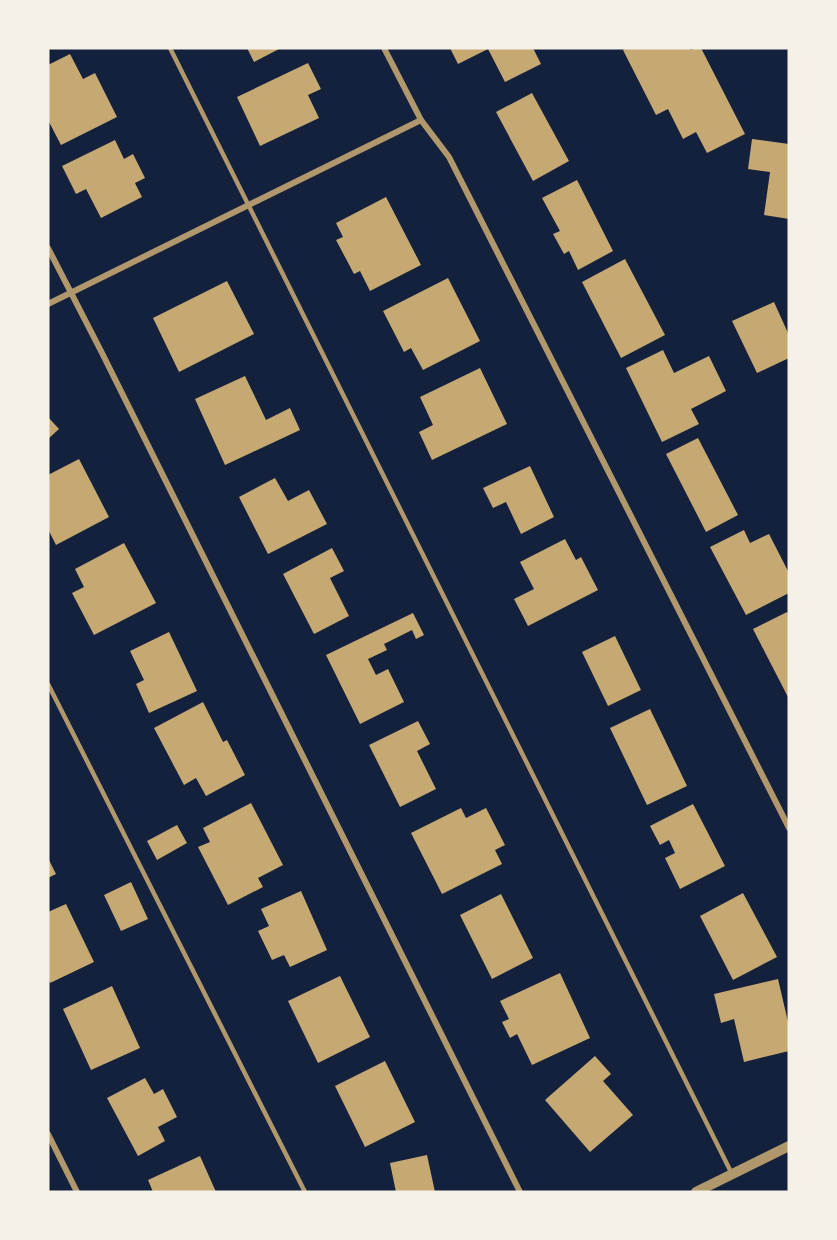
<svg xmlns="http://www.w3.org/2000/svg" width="837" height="1240" viewBox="0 0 837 1240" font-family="'Work Sans',sans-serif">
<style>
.building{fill:#c6a872}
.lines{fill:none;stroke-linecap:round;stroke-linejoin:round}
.service{stroke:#b1986c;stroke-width:4.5}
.minor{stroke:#b1986c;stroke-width:6}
.tertiary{stroke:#b1986c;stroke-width:10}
</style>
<rect width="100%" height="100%" fill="#14213d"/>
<!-- building -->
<g class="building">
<path d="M 247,48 L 281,48 L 254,62 Z"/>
<path d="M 450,48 L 533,48 L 541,64 L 505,82 L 488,49 L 458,64 Z"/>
<path d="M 626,48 L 689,48 L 691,50 L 695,48 L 701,48 L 745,134 L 707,153 L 696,132 L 683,139 L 668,109 L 656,115 L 623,50 Z"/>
<path d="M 70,54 L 83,79 L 95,73 L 117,117 L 61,145 L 48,120 L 48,65 Z"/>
<path d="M 308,63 L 321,89 L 308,95 L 319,118 L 260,146 L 237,97 Z"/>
<path d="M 532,93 L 569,161 L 533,181 L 496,112 Z"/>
<path d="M 752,139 L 789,144 L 789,219 L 764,215 L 770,172 L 748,169 Z"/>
<path d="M 115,140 L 124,159 L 133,154 L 145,178 L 135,183 L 142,197 L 101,218 L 86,189 L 76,194 L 62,166 Z"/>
<path d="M 577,180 L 613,251 L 578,270 L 569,251 L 564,254 L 553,234 L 560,231 L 542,198 Z"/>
<path d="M 386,197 L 421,265 L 370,291 L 360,271 L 354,274 L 336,240 L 343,237 L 336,223 Z"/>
<path d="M 625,259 L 665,335 L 621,358 L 582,282 Z"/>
<path d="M 448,278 L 480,341 L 423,370 L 411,348 L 404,352 L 383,311 Z"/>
<path d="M 227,281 L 254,334 L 179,372 L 153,318 Z"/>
<path d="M 774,302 L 788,333 L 789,332 L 789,358 L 757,373 L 732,321 Z"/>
<path d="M 663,350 L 674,373 L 709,356 L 726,391 L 691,409 L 699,424 L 662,442 L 626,368 Z"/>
<path d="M 480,368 L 507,424 L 432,460 L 419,432 L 433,425 L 420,397 Z"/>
<path d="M 245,376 L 266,420 L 290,408 L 300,430 L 225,465 L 195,399 Z"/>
<path d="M 48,417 L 59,429 L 48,439 Z"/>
<path d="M 698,438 L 738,515 L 706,532 L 666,454 Z"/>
<path d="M 79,459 L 109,517 L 56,545 L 48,529 L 48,475 Z"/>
<path d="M 530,466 L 554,517 L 521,534 L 506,502 L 493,508 L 483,488 Z"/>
<path d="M 275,478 L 288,501 L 309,490 L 327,524 L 268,554 L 239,497 Z"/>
<path d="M 744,530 L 750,543 L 769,534 L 789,573 L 789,593 L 746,615 L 710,547 Z"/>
<path d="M 565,539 L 576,560 L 581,557 L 598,590 L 528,626 L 514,599 L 534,589 L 520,562 Z"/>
<path d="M 124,543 L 156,603 L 94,635 L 72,593 L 84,587 L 75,569 Z"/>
<path d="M 332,548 L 344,571 L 330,578 L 349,616 L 314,634 L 283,574 Z"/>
<path d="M 787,612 L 789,615 L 789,699 L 753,629 Z"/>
<path d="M 413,613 L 424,635 L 416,639 L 412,630 L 384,644 L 387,650 L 368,659 L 376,675 L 388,669 L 404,702 L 360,724 L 326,655 Z"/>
<path d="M 169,632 L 197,691 L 149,713 L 136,684 L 144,680 L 130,651 Z"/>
<path d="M 615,636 L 641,690 L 608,706 L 582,652 Z"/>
<path d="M 203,702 L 223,742 L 227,740 L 245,775 L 206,796 L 196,778 L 184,785 L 154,728 Z"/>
<path d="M 650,709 L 687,786 L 647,805 L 610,728 Z"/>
<path d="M 418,721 L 430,744 L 417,751 L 436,789 L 400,807 L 369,745 Z"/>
<path d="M 251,803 L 283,865 L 258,878 L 263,887 L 228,905 L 198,847 L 210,842 L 203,828 Z"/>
<path d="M 693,804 L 725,866 L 680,889 L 665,858 L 675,853 L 669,840 L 660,845 L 650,826 Z"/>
<path d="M 461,808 L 466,818 L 486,808 L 505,845 L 495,850 L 502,864 L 442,894 L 411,833 Z"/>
<path d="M 177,825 L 187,843 L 157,860 L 147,841 Z"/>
<path d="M 48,858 L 56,874 L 48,878 Z"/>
<path d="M 131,882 L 148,919 L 121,931 L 104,895 Z"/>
<path d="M 301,891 L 327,950 L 290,967 L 284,955 L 272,960 L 258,931 L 269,926 L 261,909 Z"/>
<path d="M 743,893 L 777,957 L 733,980 L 700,916 Z"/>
<path d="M 501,894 L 533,958 L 492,979 L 460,915 Z"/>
<path d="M 66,904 L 94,962 L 50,983 L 48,978 L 48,912 Z"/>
<path d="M 560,973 L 590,1038 L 532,1065 L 517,1034 L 510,1038 L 502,1022 L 509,1019 L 500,1001 Z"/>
<path d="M 340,976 L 370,1037 L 318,1063 L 288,1001 Z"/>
<path d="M 778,979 L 789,1026 L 789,1051 L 744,1062 L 734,1019 L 721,1023 L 714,994 Z"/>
<path d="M 112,986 L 140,1048 L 91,1070 L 63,1009 Z"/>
<path d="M 595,1056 L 611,1074 L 603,1081 L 633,1115 L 590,1152 L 545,1100 Z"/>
<path d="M 385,1061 L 415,1122 L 365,1147 L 335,1086 Z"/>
<path d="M 145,1078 L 154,1094 L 163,1089 L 177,1117 L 158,1127 L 165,1141 L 138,1156 L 107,1098 Z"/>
<path d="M 427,1155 L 435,1192 L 396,1192 L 390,1163 Z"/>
<path d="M 200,1156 L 216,1192 L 153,1192 L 148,1180 Z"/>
</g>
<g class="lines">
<!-- service -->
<g class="service">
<path d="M 170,48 L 732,1174"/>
<path d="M 48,684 L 305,1192"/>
</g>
<!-- minor -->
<g class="minor">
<path d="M 384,48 L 421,120 L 449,157 L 789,828"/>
<path d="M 48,248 L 101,351 L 520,1192"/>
<path d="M 48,304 L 421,120"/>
<path d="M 48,1134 L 77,1192"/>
</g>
<!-- tertiary -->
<path class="tertiary" d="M 696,1192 L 789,1146"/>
</g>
<!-- border -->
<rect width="837" height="1240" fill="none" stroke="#f6f1e7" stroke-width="99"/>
</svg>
